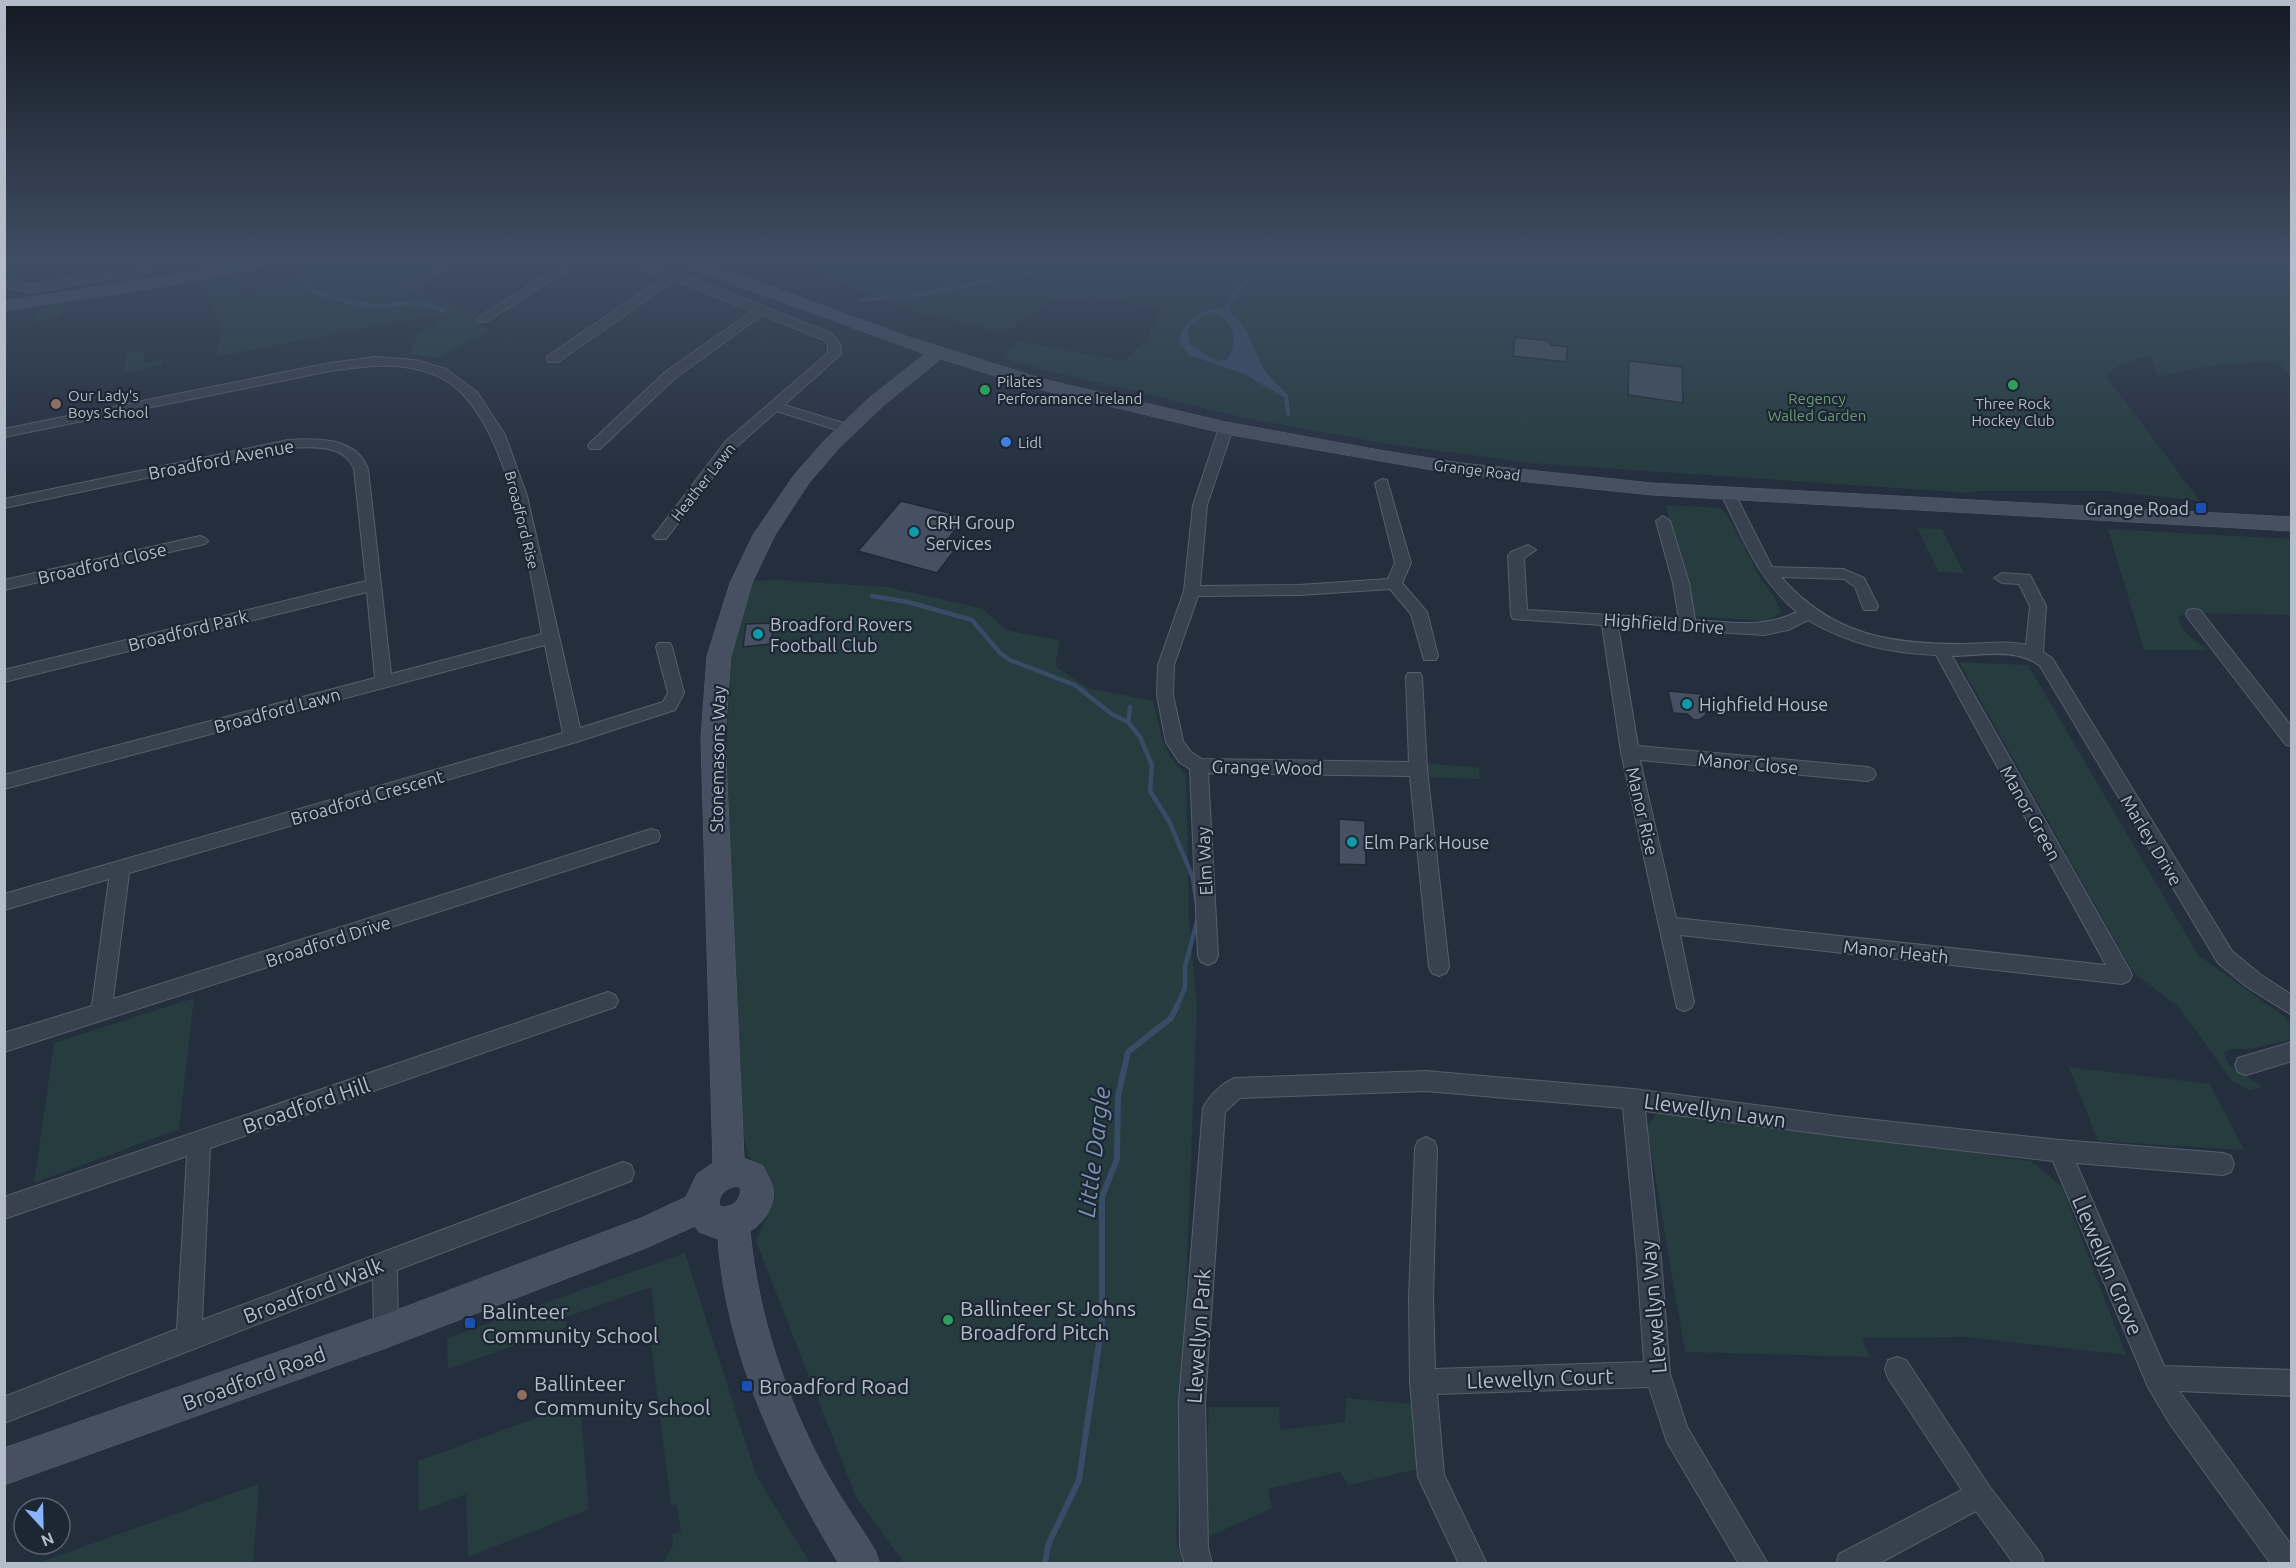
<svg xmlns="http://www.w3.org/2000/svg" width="2296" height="1568" viewBox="0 0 2296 1568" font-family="Ubuntu,sans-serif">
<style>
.green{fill:#263c3f}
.water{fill:#394c67;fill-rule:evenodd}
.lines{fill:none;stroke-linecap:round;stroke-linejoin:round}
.stream-far2{stroke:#394c67;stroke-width:4}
.stream-far1{stroke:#394c67;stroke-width:4.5}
.stream{stroke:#394c67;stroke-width:6}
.building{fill:#455162;stroke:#1f2835;stroke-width:1.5}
.street-casing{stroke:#565f6c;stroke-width:2}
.secondary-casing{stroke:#565f6c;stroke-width:1}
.street{fill:#38414e;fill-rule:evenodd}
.secondary{fill:#465061;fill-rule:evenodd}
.leisure-dot{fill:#2e9e5b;stroke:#1d2633;stroke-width:2}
.education-dot{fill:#8d6e63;stroke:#1d2633;stroke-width:2}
.shop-dot{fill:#3f7fe0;stroke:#1d2633;stroke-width:2}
.transit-dot{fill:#1a4fb4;stroke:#1d2633;stroke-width:2}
.culture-dot{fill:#0f9aa8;stroke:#1d2633;stroke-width:2}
.labels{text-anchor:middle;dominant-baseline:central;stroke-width:4.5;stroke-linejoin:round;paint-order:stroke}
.far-poi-label{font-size:15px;fill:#b4bcc9;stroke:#1d2633;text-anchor:start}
.far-park-label{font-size:15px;fill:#6b9a76;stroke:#1d2633}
.far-street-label{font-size:15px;fill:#b4bcc9;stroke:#1d2633}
.street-label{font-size:18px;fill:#b4bcc9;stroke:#1d2633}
.poi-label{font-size:18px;fill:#b4bcc9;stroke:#1d2633;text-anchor:start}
.near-street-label{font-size:21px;fill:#b4bcc9;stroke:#1d2633}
.near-poi-label{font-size:21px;fill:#b4bcc9;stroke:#1d2633;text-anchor:start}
.near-water-label{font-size:24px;font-style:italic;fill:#7c92b1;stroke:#1d2633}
</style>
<rect width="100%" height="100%" fill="#242f3e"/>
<!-- green -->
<g class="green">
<path d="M 313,262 L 446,262 L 402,286 L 477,314 L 473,319 L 489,331 L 437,358 L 409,354 L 420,331 L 432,327 L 443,316 L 391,323 L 215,357 L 221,335 L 218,319 L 210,302 L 207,279 L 236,275 L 240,296 L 291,285 L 295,276 Z"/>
<path d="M 798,262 L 2291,262 L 2291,375 L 2278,364 L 2284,361 C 2240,363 2200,365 2157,377 L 2151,356 C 2134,360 2117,362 2106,376 L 2200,501 L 2106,491 L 1980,491 L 1970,493 L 1530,463 L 1388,444 L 1250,419 L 1037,368 L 1003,358 L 1018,341 L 1123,361 L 1146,341 L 1161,309 L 1097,297 L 1055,299 L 1004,333 L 895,306 Z"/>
<path d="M 65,303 L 58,318 L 29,323 L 41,306 Z"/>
<path d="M 144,350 L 144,363 L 162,360 L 162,365 L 124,374 L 126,354 Z"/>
<path d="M 1666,505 L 1720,508 L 1727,514 L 1761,579 L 1775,598 L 1781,612 L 1767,621 L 1691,616 Z"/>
<path d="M 1917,528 L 1942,529 L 1964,573 L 1939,572 Z"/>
<path d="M 2108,529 L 2291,539 L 2291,615 L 2187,613 L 2178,617 C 2183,635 2194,639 2208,650 L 2144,650 Z"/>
<path d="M 777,580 L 887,587 L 981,608 L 1007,630 L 1060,641 L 1055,666 L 1087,688 L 1153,701 C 1161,731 1161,753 1186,774 L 1189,922 L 1197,1006 L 1176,1540 L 1183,1563 L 904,1563 L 856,1497 L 756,1241 L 771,1206 L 771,1181 L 748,1156 L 739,1113 L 726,748 L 733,647 L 752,581 Z"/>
<path d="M 1959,662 L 2028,665 L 2198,955 L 2285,1017 L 2291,1025 L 2290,1040 L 2249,1049 L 2231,1049 L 2224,1053 L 2229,1065 L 2263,1087 L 2249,1090 L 2232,1081 L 2178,1006 L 2133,972 Z"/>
<path d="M 1418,763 L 1479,767 L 1480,779 L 1419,777 Z"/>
<path d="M 194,998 L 179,1129 L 34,1183 L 54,1043 Z"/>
<path d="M 2069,1067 L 2210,1084 L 2244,1150 L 2098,1141 Z"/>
<path d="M 1660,1109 L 2031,1161 L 2062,1187 L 2126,1355 L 1965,1337 L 1862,1338 L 1869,1357 L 1685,1352 L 1647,1127 Z"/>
<path d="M 685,1253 L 756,1475 L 810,1563 L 663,1563 L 673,1545 L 672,1534 L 681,1531 L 677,1504 L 671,1506 L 651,1346 L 658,1343 L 651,1287 L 566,1317 L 566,1327 L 448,1369 L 447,1338 Z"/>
<path d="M 1346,1398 L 1412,1404 L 1418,1469 L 1349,1485 L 1340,1472 L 1268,1489 L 1272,1508 L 1210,1536 L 1204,1519 L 1209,1407 L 1279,1407 L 1280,1430 L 1345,1422 Z"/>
<path d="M 580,1402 L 589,1509 L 468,1557 L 466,1494 L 419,1512 L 418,1461 Z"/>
<path d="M 259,1484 L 253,1563 L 38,1563 Z"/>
</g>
<!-- water -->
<path class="water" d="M 1225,307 C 1249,326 1248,336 1260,362 C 1266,375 1278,385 1288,395 L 1287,399 L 1244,374 L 1189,355 L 1179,340 C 1186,318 1203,309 1225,307 ZM 1215,312 C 1235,324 1239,340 1227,360 L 1216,361 L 1189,344 L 1188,328 L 1203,316 Z"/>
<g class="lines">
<!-- stream-far2 -->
<g class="stream-far2">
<path d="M 318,262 L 306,280 L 307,286 C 318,296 364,306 379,306 C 408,305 415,297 444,311"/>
<path d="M 861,300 L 914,296 L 1081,262"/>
<path d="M 1223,311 L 1260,262"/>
<path d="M 1286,396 L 1288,414"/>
</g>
<!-- stream-far1 -->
<g class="stream-far1">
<path d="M 872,596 L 908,602 L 972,620 L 1000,653 L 1010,660 L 1075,685 L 1113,715 L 1128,722 L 1140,737 L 1152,765 L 1150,791 L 1169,821 L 1193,878 L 1196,900"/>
<path d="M 1128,722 L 1130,707"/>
<path d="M 1176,1008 L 1185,988 L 1185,967 L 1198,917"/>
</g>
<!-- stream -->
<path class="stream" d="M 1045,1564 L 1048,1545 L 1079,1480 L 1102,1323 L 1102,1197 L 1117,1159 L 1118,1096 L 1128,1052 L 1171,1018 L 1177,1006"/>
</g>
<!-- building -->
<g class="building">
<path d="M 1515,337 L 1550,341 L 1550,345 L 1568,347 L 1566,362 L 1513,356 Z"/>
<path d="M 1629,361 L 1682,367 L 1683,403 L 1628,395 Z"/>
<path d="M 901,501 L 965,517 L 942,547 L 954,551 L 937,573 L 858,551 Z"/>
<path d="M 774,623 L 771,644 L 743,647 L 746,624 Z"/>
<path d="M 1668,691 L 1701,694 L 1706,715 L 1699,720 L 1694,720 L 1687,714 L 1673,713 Z"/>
<path d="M 1339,819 L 1365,821 L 1366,865 L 1339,864 Z"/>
</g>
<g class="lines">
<!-- street casing -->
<g class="street-casing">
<g id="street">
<path d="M 157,262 L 186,262 L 180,266 L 150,270 L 132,282 L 119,277 L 30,293 L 7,287 L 5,284 L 11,280 L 30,285 L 120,269 L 131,273 L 142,264 Z"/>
<path d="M 444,262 L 458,262 L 415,289 L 407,289 L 405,286 Z"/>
<path d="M 565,262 L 579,262 L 486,322 L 478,322 L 476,319 Z"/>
<path d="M 622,262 L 641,262 L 678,272 L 832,334 L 840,344 L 841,354 L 784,405 L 853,426 L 855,429 L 853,432 L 843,432 L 777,411 L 735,448 L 666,539 L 656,539 L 653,536 L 656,533 L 725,442 L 828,353 L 828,345 L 824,340 L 762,315 L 674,379 L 600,449 L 590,449 L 588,446 L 590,443 L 664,373 L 752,311 L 675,280 L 558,362 L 548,362 L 547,359 L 548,356 L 665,276 L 624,265 Z"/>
<path d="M 376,357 L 415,360 L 446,369 L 477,392 L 505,435 L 527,496 L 580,728 L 663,702 L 668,693 L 656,647 L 658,643 L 670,643 L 672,647 L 684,693 L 675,710 L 573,743 L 129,873 L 113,999 L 651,829 L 658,831 L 660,836 L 658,841 L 4,1052 L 4,1033 L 92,1006 L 109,879 L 4,910 L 4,894 L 563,733 L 545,645 L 4,789 L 4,775 L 375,678 L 367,592 L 4,682 L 4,670 L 366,581 L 354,469 C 344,443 310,447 288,448 L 4,508 L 4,499 L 288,440 C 317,438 356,437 368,469 L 391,674 L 542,634 C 528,565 508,401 433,374 C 399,361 365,366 330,371 L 4,437 L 4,429 L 330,363 Z"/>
<path d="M 1226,424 L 1233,428 L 1207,505 L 1200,586 L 1299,585 L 1388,579 L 1395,563 L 1375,483 L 1382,479 L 1387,480 L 1411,563 L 1402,583 L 1427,612 L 1438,656 L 1436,660 L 1424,660 L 1411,614 L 1390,589 L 1299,595 L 1198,596 L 1174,665 L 1173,695 L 1183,741 L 1191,752 L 1202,759 L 1409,762 L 1406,677 L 1408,673 L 1420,673 L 1422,677 L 1427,769 L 1449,967 L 1446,973 L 1439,976 L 1432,973 L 1429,967 L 1410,776 L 1208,773 L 1218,956 L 1215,962 L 1208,965 L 1201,962 L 1198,956 L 1190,769 L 1179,762 L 1166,742 L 1157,695 L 1158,665 L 1184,591 L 1193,505 L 1219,428 Z"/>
<path d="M 1728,489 L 1735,494 L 1772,567 L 1843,569 L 1864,578 L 1878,606 L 1876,610 L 1864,610 L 1855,587 L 1844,579 L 1781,577 C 1832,635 1889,644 1962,644 C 1983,644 2006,640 2026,645 L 2030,606 L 2019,584 L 2002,583 L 1994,578 L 2002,573 L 2030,575 L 2046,606 L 2043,652 L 2052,658 L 2232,951 L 2261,975 L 2292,995 L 2292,1015 L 2247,987 L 2218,963 L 2040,666 C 2016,647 1981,656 1952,656 L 2129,969 L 2132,975 L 2129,981 L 2122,984 L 1680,935 L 1694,1002 L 1691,1008 L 1684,1011 L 1677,1008 L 1621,752 L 1602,625 L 1513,619 L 1511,615 L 1508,556 L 1511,552 L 1528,545 L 1536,550 L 1524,558 L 1527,610 L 1679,619 L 1673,583 L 1656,521 L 1663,516 L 1670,521 L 1689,583 L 1695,620 C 1733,622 1762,629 1797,612 C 1757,578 1744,540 1721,494 ZM 1808,620 C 1848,644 1889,653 1936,655 L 2106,965 L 1676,918 L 1640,760 L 1867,781 L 1873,779 L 1876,774 L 1873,769 L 1867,767 L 1638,746 L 1618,626 L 1764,635 L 1788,630 Z"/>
<path d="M 200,536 L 205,538 L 208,541 L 205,544 L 4,590 L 4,580 Z"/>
<path d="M 2194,609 L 2200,610 L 2292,727 L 2292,746 L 2286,745 L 2188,618 L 2186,614 L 2188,610 Z"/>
<path d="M 608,992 L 615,995 L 618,1001 L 615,1007 L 210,1148 L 202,1320 L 623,1162 L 631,1165 L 634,1173 L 631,1181 L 397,1270 L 398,1331 L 395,1340 L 386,1343 L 377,1340 L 374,1331 L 373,1279 L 4,1423 L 4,1397 L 177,1329 L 187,1156 L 4,1219 L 4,1197 Z"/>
<path d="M 2292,1042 L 2292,1061 L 2246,1075 L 2238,1072 L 2235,1065 L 2238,1058 Z"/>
<path d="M 1426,1071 L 1633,1089 L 1838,1116 L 2060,1140 L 2223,1153 L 2231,1156 L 2234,1164 L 2231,1172 L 2223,1175 L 2076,1163 L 2164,1366 L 2292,1370 L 2292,1396 L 2179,1391 L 2292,1546 L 2292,1564 L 2271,1564 L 2170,1424 L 2148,1387 L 2053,1161 L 1838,1136 L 1645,1111 L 1661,1259 L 1670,1374 L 1687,1427 L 1768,1564 L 1739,1564 L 1667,1442 L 1649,1387 L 1437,1394 L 1444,1475 L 1487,1564 L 1459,1564 L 1418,1477 L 1410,1382 L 1409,1297 L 1415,1148 L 1418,1141 L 1426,1137 L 1434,1141 L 1437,1148 L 1433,1297 L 1435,1369 L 1644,1362 L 1637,1259 L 1623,1108 L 1426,1091 L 1240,1098 L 1225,1112 L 1205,1402 L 1208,1548 L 1212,1564 L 1185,1564 L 1180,1548 L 1179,1402 L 1203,1108 C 1209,1096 1222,1083 1235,1078 Z"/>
<path d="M 1897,1357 L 1906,1360 L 1989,1486 L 2041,1554 L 2044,1564 L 2014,1564 L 1976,1511 L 1878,1564 L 1836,1564 L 1839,1554 L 1962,1490 L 1888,1378 L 1885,1369 L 1888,1360 Z"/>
</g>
</g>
<!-- secondary casing -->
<g class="secondary-casing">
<g id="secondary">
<path d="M 239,262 L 272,262 L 264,267 L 172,285 L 4,311 L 4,301 L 172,275 Z"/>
<path d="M 681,262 L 704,262 L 909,337 L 1043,379 L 1226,422 L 1379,450 L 1461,463 L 1652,483 L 2292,517 L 2292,531 L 1652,495 L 1461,475 L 1226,434 L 1030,387 L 941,359 L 884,405 L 839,448 L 809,483 L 775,535 L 752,583 L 731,656 L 725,738 L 744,1158 L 763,1166 C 766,1173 772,1182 773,1189 C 776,1205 763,1224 750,1231 C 758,1315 786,1398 826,1472 C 841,1499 859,1524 875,1550 L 880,1564 L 839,1564 C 780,1466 726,1355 718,1239 L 699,1232 L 695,1226 L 646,1248 L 386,1348 L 4,1485 L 4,1448 L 386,1314 L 641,1218 L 686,1197 L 697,1174 L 713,1163 L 701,738 L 707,656 L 730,583 L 753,535 L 794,475 L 825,440 L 870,397 L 925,354 L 683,266 ZM 737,1186 L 741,1189 C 740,1201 733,1207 721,1207 L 719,1204 C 719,1193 727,1188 737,1186 Z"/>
</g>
</g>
<!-- street -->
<use href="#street" class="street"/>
<!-- secondary -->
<use href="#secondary" class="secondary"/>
</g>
<!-- sky -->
<linearGradient id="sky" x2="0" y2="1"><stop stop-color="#141a22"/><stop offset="0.54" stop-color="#3f4d63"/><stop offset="1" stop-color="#3f4d63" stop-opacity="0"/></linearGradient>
<rect width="2296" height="481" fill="url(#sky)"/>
<!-- markers -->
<g class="leisure-dot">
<circle cx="2013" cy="385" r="6"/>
<circle cx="985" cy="390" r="6"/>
<circle cx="948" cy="1320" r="6"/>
</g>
<g class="education-dot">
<circle cx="56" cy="404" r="6"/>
<circle cx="522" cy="1395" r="6"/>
</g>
<circle class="shop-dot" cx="1006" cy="442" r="6"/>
<g class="transit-dot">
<rect x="2195" y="502" width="12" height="12" rx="3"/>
<rect x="464" y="1317" width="12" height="12" rx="3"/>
<rect x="741" y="1380" width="12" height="12" rx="3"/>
</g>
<g class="culture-dot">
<circle cx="914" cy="532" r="6"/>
<circle cx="758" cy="634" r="6"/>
<circle cx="1687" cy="704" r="6"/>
<circle cx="1352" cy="842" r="6"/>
</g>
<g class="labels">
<!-- far-poi labels -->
<g class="far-poi-label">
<text x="997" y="381">Pilates<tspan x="997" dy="17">Perforamance Ireland</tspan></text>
<text x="68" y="395">Our Lady's<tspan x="68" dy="17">Boys School</tspan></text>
<text x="2013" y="403" text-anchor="middle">Three Rock<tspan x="2013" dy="17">Hockey Club</tspan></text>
<text x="1018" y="442">Lidl</text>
</g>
<!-- far-park labels -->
<g class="far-park-label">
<text x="1817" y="398">Regency<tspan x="1817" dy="17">Walled Garden</tspan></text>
</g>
<!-- far-street labels -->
<g class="far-street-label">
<text transform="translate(1477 470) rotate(7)">Grange Road</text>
<text transform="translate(703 482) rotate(-52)">Heather Lawn</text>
<text transform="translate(522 520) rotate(76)">Broadford Rise</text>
</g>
<!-- street labels -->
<g class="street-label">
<text transform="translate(221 459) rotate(-11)">Broadford Avenue</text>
<text transform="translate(102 563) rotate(-13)">Broadford Close</text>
<text transform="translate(1664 623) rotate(4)">Highfield Drive</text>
<text transform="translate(188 630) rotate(-14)">Broadford Park</text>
<text transform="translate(277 710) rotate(-15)">Broadford Lawn</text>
<text transform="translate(717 759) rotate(-89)">Stonemasons Way</text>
<text transform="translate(1748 763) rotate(5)">Manor Close</text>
<text transform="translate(1267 767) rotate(1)">Grange Wood</text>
<text transform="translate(367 797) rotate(-16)">Broadford Crescent</text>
<text transform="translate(1643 811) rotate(77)">Manor Rise</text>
<text transform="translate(2031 813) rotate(61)">Manor Green</text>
<text transform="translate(2152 840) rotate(59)">Marley Drive</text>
<text transform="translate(1204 861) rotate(-93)">Elm Way</text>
<text transform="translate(328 941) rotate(-18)">Broadford Drive</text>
<text transform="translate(1896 951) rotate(6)">Manor Heath</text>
</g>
<!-- poi labels -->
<g class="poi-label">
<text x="2189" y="508" text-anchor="end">Grange Road</text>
<text x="926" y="522">CRH Group<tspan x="926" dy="21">Services</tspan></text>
<text x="770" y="624">Broadford Rovers<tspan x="770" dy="21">Football Club</tspan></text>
<text x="1699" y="704">Highfield House</text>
<text x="1364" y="842">Elm Park House</text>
</g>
<!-- near-street labels -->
<g class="near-street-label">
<text transform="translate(306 1105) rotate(-19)">Broadford Hill</text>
<text transform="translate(1715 1110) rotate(8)">Llewellyn Lawn</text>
<text transform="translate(2108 1265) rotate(67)">Llewellyn Grove</text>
<text transform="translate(313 1290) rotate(-21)">Broadford Walk</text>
<text transform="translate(1653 1307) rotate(-95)">Llewellyn Way</text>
<text transform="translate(1198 1336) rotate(-86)">Llewellyn Park</text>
<text transform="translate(254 1378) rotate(-20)">Broadford Road</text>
<text transform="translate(1540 1378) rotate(-2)">Llewellyn Court</text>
</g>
<!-- near-poi labels -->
<g class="near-poi-label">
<text x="960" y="1308">Ballinteer St Johns<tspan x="960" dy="24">Broadford Pitch</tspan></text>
<text x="482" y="1311">Balinteer<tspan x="482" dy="24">Community School</tspan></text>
<text x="534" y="1383">Ballinteer<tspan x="534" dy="24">Community School</tspan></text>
<text x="759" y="1386">Broadford Road</text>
</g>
<!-- near-water labels -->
<g class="near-water-label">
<text transform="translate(1094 1152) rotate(-83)">Little Dargle</text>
</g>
</g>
<!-- border -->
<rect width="2296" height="1568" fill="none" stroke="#b4bcc9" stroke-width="12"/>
<!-- north arrow -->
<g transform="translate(42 1526) rotate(158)"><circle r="28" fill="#1d2633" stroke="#59626f" stroke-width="1.5"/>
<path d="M0-4.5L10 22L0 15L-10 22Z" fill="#8ab4f8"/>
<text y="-9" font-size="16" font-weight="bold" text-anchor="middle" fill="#b4bcc9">N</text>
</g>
</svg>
